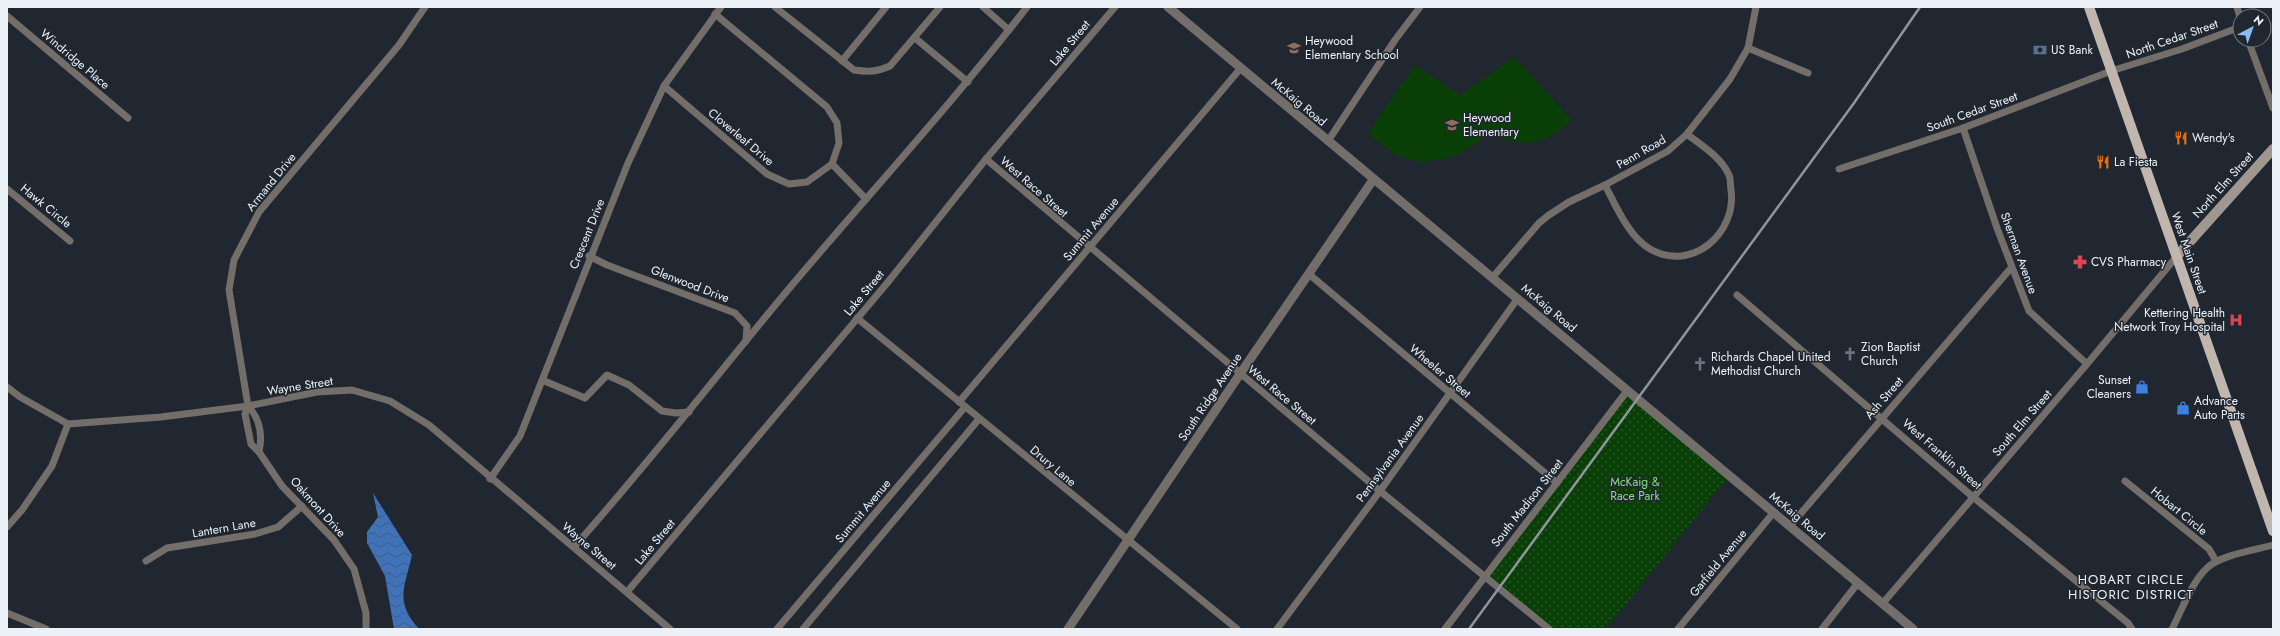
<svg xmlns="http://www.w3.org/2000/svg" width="2280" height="636" viewBox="0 0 2280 636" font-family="Jost,sans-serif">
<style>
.grass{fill:#093e06}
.park{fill:url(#park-dots)}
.water{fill:url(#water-waves)}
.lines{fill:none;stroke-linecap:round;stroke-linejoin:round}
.minor{stroke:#736e6a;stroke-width:7}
.tertiary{stroke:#736e6a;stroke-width:9}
.secondary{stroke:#9f9790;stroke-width:10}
.primary{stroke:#c0b6ae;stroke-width:10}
.rail{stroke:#8f959c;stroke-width:2.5}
.labels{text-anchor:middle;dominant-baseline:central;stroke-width:3;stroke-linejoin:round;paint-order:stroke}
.street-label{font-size:12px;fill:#ecf1f7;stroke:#202730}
.poi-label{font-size:12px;fill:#ecf1f7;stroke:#202730;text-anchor:start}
.park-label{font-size:12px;fill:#89e081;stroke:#202730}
.neighbourhood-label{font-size:13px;letter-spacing:1px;fill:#ecf1f7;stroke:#202730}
</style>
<defs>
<pattern id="park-dots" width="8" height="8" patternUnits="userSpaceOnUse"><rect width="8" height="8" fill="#093e06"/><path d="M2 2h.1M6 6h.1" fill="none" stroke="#2d5a2b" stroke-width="1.8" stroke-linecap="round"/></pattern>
<pattern id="water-waves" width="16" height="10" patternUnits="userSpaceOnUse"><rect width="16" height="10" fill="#3f72b9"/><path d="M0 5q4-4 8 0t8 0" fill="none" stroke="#435d82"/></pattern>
</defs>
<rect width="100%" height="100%" fill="#202730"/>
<!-- grass -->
<path class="grass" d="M 1514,57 L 1572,120 C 1544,146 1520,150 1486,130 L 1479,142 L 1453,157 L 1422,162 L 1395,155 L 1368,133 L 1415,65 L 1460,95 Z"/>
<!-- park -->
<path class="park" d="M 1627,391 L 1730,475 L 1606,629 L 1549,629 L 1485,575 Z"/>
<!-- water -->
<path class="water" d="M 373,493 L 412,555 C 405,587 394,601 419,629 L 394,629 L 385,576 L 367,543 L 367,532 L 378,517 Z"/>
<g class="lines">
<!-- minor -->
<g class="minor">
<path d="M 775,7 L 854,70 C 868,72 877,72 890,66 L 940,7"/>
<path d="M 983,7 L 1009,30"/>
<path d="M 2237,7 L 2240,17"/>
<path d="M 7,16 L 128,118"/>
<path d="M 915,38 L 968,82"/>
<path d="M 2248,40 L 2273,108"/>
<path d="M 1748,48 L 1808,73"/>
<path d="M 842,61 L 886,7"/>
<path d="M 664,86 L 767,174 L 789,184 L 807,182 L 832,164 L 839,143 L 837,123 L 827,107 L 715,14"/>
<path d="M 1963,128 L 1997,228 L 2029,311 L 2087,364"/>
<path d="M 1328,141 L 1395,40 L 1420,7"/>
<path d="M 986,159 L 1380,491 L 1549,629"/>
<path d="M 832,164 L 866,199"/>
<path d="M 1839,169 L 1963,128 L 2111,71 L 2182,49 L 2240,27"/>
<path d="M 1605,185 C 1616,206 1629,237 1650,249 C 1692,273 1737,233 1731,190 C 1730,185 1731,179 1729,175 C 1721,157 1702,146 1687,134"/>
<path d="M 7,189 L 70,241"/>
<path d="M 589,256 L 607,265 L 735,313 L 747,326 L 746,341"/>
<path d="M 1310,275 L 1557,483"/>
<path d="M 1492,278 L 1539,223 L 1549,215 L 1569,202 L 1605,185 L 1668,151 L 1687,134 L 1730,79 L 1748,48 L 1756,7"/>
<path d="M 1737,295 L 1973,497 L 2128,623 L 2132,629"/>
<path d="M 857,318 L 1237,629"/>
<path d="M 542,380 L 585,398 L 607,375 L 629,385 L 662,411 L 676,413 L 689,412"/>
<path d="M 7,387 L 20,397 L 68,424 L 161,417 L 248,406 L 317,392 L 352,390 L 390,401 L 429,425 L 670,629"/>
<path d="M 959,402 L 1240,69"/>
<path d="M 248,406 L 229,290 L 234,260 L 259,212 L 399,45 L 425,7"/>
<path d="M 248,406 L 245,414 L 251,444 L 259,452 L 282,486 L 334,540 L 354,569 L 366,613 L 366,629"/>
<path d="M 248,406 C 260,419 263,434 259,452"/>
<path d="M 490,479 L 520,436 L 628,163 L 664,86 L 721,7"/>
<path d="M 2125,481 L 2209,549 L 2216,561"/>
<path d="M 1790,526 L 2011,268"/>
<path d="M 7,527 L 22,510 L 52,466 L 68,424"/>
<path d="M 574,547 C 648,464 716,376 787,291 C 867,196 951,105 1027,7"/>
<path d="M 146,561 L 167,548 L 255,534 L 278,527 L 302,506"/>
<path d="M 627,592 L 888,282 L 986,159 L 1115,7"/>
<path d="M 1883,603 L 2087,364 L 2177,256"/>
<path d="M 7,613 L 46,629"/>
<path d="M 777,629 L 965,407"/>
<path d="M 803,629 L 979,419"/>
<path d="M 1277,629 L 1380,491 L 1518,298"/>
<path d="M 1445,629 L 1627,391"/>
<path d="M 1678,629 L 1774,512"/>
<path d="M 1822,629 L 1858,583"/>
<path d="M 2172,629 C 2182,610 2191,583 2207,568 C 2220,555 2255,550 2273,545"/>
</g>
<!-- tertiary -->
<g class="tertiary">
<path d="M 1168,7 L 1913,629"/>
<path d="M 1068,629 L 1240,374 L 1373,180"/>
</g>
<!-- secondary -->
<path class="secondary" d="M 2177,256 L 2273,149"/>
<!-- primary -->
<path class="primary" d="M 2089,7 L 2273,531"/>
<!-- rail -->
<path class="rail" d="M 1469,629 L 1854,103 L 1920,7"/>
</g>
<!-- icons -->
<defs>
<g id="school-bare" transform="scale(1.08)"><path d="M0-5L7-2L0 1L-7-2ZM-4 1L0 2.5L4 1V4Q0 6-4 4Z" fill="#8d6e63" stroke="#202730" stroke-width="2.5" paint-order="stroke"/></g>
<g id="bank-bare" transform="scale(1.08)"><path d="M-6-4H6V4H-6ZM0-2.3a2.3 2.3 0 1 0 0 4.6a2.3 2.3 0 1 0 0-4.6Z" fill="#5c6f8a" stroke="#202730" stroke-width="2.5" paint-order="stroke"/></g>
<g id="restaurant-bare" transform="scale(1.08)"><path d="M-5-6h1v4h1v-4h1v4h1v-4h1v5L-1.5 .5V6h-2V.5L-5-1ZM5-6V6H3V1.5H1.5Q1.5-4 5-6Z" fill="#e8710a" stroke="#202730" stroke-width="2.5" paint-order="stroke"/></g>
<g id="pharmacy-bare" transform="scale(1.08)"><path d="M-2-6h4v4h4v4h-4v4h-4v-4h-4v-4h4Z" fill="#e0444e" stroke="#202730" stroke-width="2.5" paint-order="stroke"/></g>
<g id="hospital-bare" transform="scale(1.08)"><path d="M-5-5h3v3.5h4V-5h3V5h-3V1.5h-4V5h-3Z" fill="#e0444e" stroke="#202730" stroke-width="2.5" paint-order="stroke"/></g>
<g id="church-bare" transform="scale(1.08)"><path d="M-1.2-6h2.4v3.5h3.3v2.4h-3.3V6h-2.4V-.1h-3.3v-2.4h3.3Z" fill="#6b7280" stroke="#202730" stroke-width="2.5" paint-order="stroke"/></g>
<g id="shop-bare" transform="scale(1.08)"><path d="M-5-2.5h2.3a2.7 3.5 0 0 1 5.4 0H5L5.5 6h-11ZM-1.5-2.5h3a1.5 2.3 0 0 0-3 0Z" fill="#3f7fe0" stroke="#202730" stroke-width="2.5" paint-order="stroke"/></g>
</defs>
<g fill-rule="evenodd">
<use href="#school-bare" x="1294" y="48"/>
<use href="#bank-bare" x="2040" y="50"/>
<use href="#school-bare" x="1452" y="125"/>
<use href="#restaurant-bare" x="2181" y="138"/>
<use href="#restaurant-bare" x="2103" y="162"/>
<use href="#pharmacy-bare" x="2080" y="262"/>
<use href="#hospital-bare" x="2236" y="320"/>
<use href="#church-bare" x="1850" y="354"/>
<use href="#church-bare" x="1700" y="364"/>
<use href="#shop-bare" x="2142" y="387"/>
<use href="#shop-bare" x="2183" y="408"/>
</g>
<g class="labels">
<!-- street labels -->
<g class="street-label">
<text transform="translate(2172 39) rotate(-19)">North Cedar Street</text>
<text transform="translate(1070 43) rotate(-50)">Lake Street</text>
<text transform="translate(75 59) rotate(40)">Windridge Place</text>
<text transform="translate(1299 102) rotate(40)">McKaig Road</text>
<text transform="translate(1972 112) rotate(-20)">South Cedar Street</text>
<text transform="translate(741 137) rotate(40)">Cloverleaf Drive</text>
<text transform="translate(1641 152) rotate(-30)">Penn Road</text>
<text transform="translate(271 182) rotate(-51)">Armand Drive</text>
<text transform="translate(2223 185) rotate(-48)">North Elm Street</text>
<text transform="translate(1034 187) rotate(41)">West Race Street</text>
<text transform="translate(46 206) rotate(39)">Hawk Circle</text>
<text transform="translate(1091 229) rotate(-50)">Summit Avenue</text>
<text transform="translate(587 234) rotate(-68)">Crescent Drive</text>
<text transform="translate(2019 253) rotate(70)">Sherman Avenue</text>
<text transform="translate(2189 253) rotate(71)">West Main Street</text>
<text transform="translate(690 284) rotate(21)">Glenwood Drive</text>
<text transform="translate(864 293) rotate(-50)">Lake Street</text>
<text transform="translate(1549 308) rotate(40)">McKaig Road</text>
<text transform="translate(1440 371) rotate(40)">Wheeler Street</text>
<text transform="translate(300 386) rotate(-9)">Wayne Street</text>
<text transform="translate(1282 395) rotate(40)">West Race Street</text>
<text transform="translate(1210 397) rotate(-56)">South Ridge Avenue</text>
<text transform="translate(1884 398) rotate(-49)">Ash Street</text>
<text transform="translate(2022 423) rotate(-49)">South Elm Street</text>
<text transform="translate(1942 454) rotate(41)">West Franklin Street</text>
<text transform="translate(1390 458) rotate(-54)">Pennsylvania Avenue</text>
<text transform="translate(1053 466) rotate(40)">Drury Lane</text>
<text transform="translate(1527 503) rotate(-52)">South Madison Street</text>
<text transform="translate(318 507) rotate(48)">Oakmont Drive</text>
<text transform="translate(863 511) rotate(-50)">Summit Avenue</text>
<text transform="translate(2179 511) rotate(39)">Hobart Circle</text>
<text transform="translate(1797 516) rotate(40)">McKaig Road</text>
<text transform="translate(224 528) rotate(-10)">Lantern Lane</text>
<text transform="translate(655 542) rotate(-50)">Lake Street</text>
<text transform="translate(589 546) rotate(40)">Wayne Street</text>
<text transform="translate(1718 563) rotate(-51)">Garfield Avenue</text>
</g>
<!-- poi labels -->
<g class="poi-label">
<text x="1305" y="41">Heywood<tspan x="1305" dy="14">Elementary School</tspan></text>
<text x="2051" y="50">US Bank</text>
<text x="1463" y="118">Heywood<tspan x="1463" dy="14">Elementary</tspan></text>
<text x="2192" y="138">Wendy's</text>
<text x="2114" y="162">La Fiesta</text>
<text x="2091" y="262">CVS Pharmacy</text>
<text x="2225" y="313" text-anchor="end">Kettering Health<tspan x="2225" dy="14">Network Troy Hospital</tspan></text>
<text x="1861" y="347">Zion Baptist<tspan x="1861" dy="14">Church</tspan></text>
<text x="1711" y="357">Richards Chapel United<tspan x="1711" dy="14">Methodist Church</tspan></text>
<text x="2131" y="380" text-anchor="end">Sunset<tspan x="2131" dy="14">Cleaners</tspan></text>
<text x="2194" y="401">Advance<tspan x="2194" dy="14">Auto Parts</tspan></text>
</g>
<!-- park labels -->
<g class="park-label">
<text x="1635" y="482">McKaig &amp;<tspan x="1635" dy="14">Race Park</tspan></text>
</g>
<!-- neighbourhood labels -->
<g class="neighbourhood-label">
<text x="2131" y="579">HOBART CIRCLE<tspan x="2131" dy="15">HISTORIC DISTRICT</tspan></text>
</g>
</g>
<!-- border -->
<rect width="2280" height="636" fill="none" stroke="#ecf1f7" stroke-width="16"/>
<!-- north arrow -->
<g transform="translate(2252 28) rotate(41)"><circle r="19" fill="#202730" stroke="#727880"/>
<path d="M0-3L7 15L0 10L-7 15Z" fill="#8abafc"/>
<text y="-6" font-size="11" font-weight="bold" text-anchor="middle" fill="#ecf1f7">N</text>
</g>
</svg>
